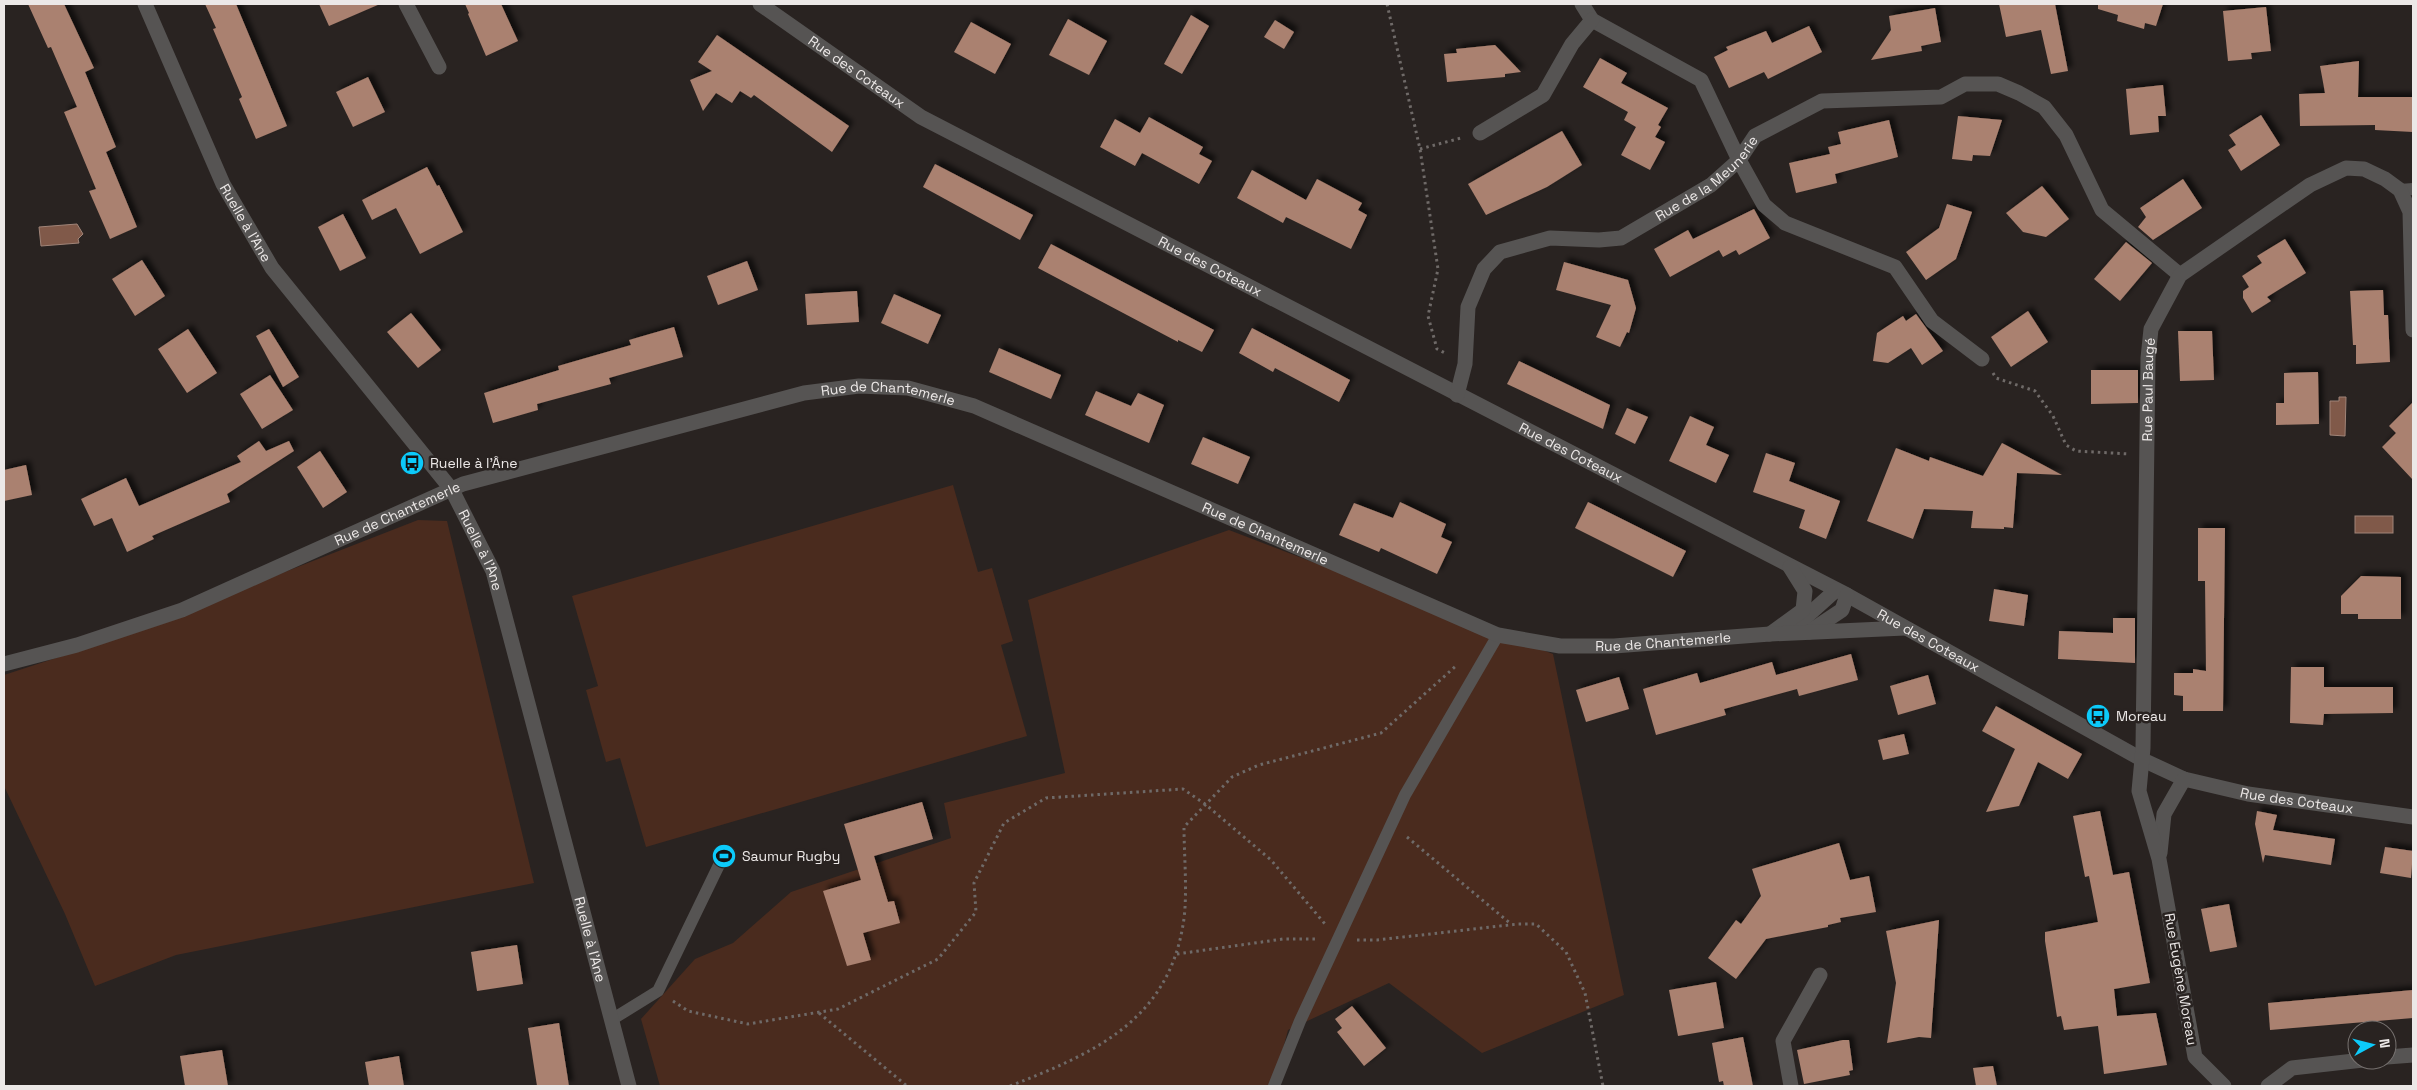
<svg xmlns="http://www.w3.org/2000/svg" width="2417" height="1090" viewBox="0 0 2417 1090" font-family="'Space Grotesk',sans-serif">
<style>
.green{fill:#4a2b1e}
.water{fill:#805949;stroke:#a08478}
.building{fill:#aa8170;filter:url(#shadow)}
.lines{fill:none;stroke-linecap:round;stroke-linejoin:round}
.path{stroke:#6f6a68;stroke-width:3;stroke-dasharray:2.5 4;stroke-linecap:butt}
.lane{stroke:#565453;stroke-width:12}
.street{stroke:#565453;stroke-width:15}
.labels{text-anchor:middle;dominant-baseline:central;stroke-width:5;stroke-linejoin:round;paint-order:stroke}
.street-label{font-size:14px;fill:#ece8e7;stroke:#292321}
.poi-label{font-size:14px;fill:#ece8e7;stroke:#292321;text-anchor:start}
</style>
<defs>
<filter id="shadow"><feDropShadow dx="4.5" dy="-4.5" stdDeviation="2.5" flood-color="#0009"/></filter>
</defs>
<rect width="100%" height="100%" fill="#292321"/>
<!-- green -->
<g class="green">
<path d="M 953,485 L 978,572 L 992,568 L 1013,641 L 1001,645 L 1027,736 L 646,847 L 620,758 L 606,762 L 586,690 L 598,686 L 572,596 Z"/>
<path d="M 418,520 L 447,521 L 534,883 L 176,955 L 95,986 L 65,914 L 4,786 L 4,675 L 108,641 Z"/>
<path d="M 1229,530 L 1553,654 L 1624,995 L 1482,1053 L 1389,983 L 1288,1030 L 1273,1086 L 660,1086 L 641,1019 L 695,959 L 733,943 L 791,892 L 951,838 L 944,803 L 1065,773 L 1028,600 Z"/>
</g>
<!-- water -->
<g class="water">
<path d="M 77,224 L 83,234 L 78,239 L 79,243 L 41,246 L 39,227 Z"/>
<path d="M 2339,397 L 2346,397 L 2345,436 L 2330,435 L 2330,401 L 2339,401 Z"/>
<rect x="2355" y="516" width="38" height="17"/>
</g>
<!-- building -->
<g class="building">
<path d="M 28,4 L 64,4 L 94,68 L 85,72 L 116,147 L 106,152 L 137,227 L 110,239 L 89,191 L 96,189 L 64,112 L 77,107 L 51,47 L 48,48 Z"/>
<path d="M 205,4 L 236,4 L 287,126 L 256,139 L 239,99 L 242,97 L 213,29 L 216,28 Z"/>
<path d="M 319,4 L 380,4 L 329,26 Z"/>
<path d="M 465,4 L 501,4 L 518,41 L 486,56 L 468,14 L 469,13 Z"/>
<path d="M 1999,4 L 2055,4 L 2068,71 L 2051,74 L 2041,30 L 2006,37 Z"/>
<path d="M 2098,4 L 2163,4 L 2156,26 L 2145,23 L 2144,29 L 2117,21 L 2118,15 L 2098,9 Z"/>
<path d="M 2266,7 L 2271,51 L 2251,53 L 2252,59 L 2228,61 L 2223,11 Z"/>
<path d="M 1935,8 L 1941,42 L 1921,46 L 1922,51 L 1871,60 L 1891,30 L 1889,16 Z"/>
<path d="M 1191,15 L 1209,26 L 1182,74 L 1164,64 Z"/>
<path d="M 1068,19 L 1107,41 L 1089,75 L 1049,55 Z"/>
<path d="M 1275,20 L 1294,32 L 1284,49 L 1264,37 Z"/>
<path d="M 971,22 L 1011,44 L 995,74 L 954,52 Z"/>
<path d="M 1809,26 L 1822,52 L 1768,79 L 1764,72 L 1729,88 L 1714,57 L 1728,50 L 1726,47 L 1766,31 L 1772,43 Z"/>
<path d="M 717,35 L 849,126 L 832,152 L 754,95 L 751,98 L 740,91 L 732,103 L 716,93 L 703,111 L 690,80 L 712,71 L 698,62 Z"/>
<path d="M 1495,45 L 1521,72 L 1505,74 L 1505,77 L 1447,82 L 1444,54 L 1457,53 L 1456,49 Z"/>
<path d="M 1600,58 L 1627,73 L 1621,83 L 1668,108 L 1658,125 L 1661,127 L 1655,137 L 1665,142 L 1650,170 L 1621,155 L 1636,127 L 1624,120 L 1628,112 L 1583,87 Z"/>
<path d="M 2359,61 L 2358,97 L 2413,97 L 2413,132 L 2375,130 L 2375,125 L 2300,126 L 2299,94 L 2325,93 L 2320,66 Z"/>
<path d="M 368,77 L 385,112 L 353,127 L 336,92 Z"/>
<path d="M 2163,85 L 2166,116 L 2158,116 L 2159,132 L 2130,135 L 2126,89 Z"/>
<path d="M 2261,115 L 2280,145 L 2241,171 L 2228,150 L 2236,145 L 2229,135 Z"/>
<path d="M 1958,116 L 2002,120 L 1990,156 L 1973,155 L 1972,161 L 1952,159 Z"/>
<path d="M 1149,117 L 1203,147 L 1199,154 L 1212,161 L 1199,184 L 1142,153 L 1135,166 L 1100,147 L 1115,119 L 1140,133 Z"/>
<path d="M 1889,120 L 1898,157 L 1835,174 L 1837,183 L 1796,193 L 1789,163 L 1830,154 L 1828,147 L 1841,144 L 1838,132 Z"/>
<path d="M 1562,131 L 1582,165 L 1547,187 L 1486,215 L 1468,184 Z"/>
<path d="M 935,164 L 1033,215 L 1020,240 L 923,187 Z"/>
<path d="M 427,167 L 437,186 L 439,185 L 463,232 L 420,254 L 396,208 L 372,220 L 362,200 Z"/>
<path d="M 1252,170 L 1306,200 L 1317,179 L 1362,203 L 1358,210 L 1367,215 L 1351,249 L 1286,217 L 1283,223 L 1237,198 Z"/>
<path d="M 2183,179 L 2202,208 L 2153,240 L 2138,227 L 2146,217 L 2140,208 Z"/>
<path d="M 2042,186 L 2069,219 L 2046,237 L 2023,232 L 2006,213 Z"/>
<path d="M 1947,204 L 1972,212 L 1956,259 L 1926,280 L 1906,252 L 1939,228 Z"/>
<path d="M 1754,209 L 1770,238 L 1739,255 L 1736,250 L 1723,257 L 1719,250 L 1670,277 L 1654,249 L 1688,230 L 1693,239 Z"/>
<path d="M 343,214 L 366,258 L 340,271 L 318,227 Z"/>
<path d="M 2285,239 L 2306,273 L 2267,297 L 2271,301 L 2252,313 L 2243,298 L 2243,291 L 2249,287 L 2242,276 L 2262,263 L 2257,256 Z"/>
<path d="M 2126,242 L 2152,263 L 2120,301 L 2094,279 Z"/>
<path d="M 1051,244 L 1214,330 L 1202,352 L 1178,340 L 1178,342 L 1038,268 Z"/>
<path d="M 142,260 L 165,296 L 135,316 L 112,279 Z"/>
<path d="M 747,261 L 758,290 L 718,305 L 707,276 Z"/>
<path d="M 1564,262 L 1628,280 L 1636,308 L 1629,333 L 1627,332 L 1620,347 L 1596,337 L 1611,305 L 1556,290 Z"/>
<path d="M 2383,290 L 2384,315 L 2388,315 L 2390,362 L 2356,364 L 2356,345 L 2353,345 L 2350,291 Z"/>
<path d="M 857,291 L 859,322 L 807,325 L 805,294 Z"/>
<path d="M 894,294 L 941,315 L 928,344 L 881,323 Z"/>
<path d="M 2028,311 L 2048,342 L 2011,367 L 1991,337 Z"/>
<path d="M 411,313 L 441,350 L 418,368 L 387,332 Z"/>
<path d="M 1916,314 L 1943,351 L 1922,365 L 1911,348 L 1888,363 L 1873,361 L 1877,333 L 1903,316 L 1906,321 Z"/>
<path d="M 674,327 L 683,357 L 609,378 L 611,384 L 537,404 L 538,410 L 493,423 L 484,393 L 559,370 L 558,366 L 631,345 L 629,340 Z"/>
<path d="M 1252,328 L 1350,380 L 1339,402 L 1275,368 L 1273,372 L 1239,353 Z"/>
<path d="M 188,329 L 217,373 L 187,393 L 158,349 Z"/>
<path d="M 269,329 L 299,377 L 283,387 L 256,336 Z"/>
<path d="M 2178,331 L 2212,331 L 2214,380 L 2180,381 Z"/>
<path d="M 999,348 L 1061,375 L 1051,399 L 989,372 Z"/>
<path d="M 1519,361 L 1610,405 L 1603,429 L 1507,384 Z"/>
<path d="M 2091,370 L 2138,370 L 2138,403 L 2091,404 Z"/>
<path d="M 2318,372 L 2319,424 L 2276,425 L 2276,403 L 2284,403 L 2284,373 Z"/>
<path d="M 270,375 L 293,410 L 262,429 L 240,394 Z"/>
<path d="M 1096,391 L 1131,406 L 1138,393 L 1164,405 L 1149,443 L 1085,415 Z"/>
<path d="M 2413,402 L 2413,480 L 2382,447 L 2396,433 L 2389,426 Z"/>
<path d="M 1627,408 L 1648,417 L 1635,444 L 1615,434 Z"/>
<path d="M 1690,416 L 1714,427 L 1706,445 L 1729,455 L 1716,483 L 1669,461 Z"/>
<path d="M 1203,437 L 1250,457 L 1238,484 L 1191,464 Z"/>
<path d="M 259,441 L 266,451 L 289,441 L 294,451 L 227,494 L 230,502 L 152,536 L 154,539 L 127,552 L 112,518 L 94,526 L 81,499 L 126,478 L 139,506 L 241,462 L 237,456 Z"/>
<path d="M 2002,443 L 2062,475 L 2017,473 L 2013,528 L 2004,527 L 2004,529 L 1971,528 L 1973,511 L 1924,509 L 1913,539 L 1867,521 L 1896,448 L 1929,461 L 1930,457 L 1983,476 Z"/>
<path d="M 320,451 L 347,492 L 323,508 L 297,467 Z"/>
<path d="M 1766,453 L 1795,463 L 1789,481 L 1840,501 L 1826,539 L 1799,528 L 1805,510 L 1753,492 Z"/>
<path d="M 26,465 L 32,495 L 4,501 L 4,470 Z"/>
<path d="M 1400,502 L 1446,524 L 1441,537 L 1452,542 L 1437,574 L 1381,548 L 1379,552 L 1339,535 L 1354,503 L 1393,518 Z"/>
<path d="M 1588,502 L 1686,551 L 1673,577 L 1575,528 Z"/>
<path d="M 2198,528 L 2225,528 L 2223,711 L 2183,711 L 2183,696 L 2174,695 L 2174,673 L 2193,673 L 2193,669 L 2206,671 L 2205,581 L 2198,581 Z"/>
<path d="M 2361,576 L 2401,577 L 2401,619 L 2358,619 L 2358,614 L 2341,614 L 2341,596 Z"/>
<path d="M 1994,589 L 2028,595 L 2024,626 L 1989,621 Z"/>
<path d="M 2113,618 L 2135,618 L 2135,663 L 2058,659 L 2059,631 L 2113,633 Z"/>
<path d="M 1851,654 L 1858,680 L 1799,696 L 1797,689 L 1724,709 L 1726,715 L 1656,735 L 1643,689 L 1697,673 L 1700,683 L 1772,662 L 1776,675 Z"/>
<path d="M 2291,667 L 2324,667 L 2324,687 L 2393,687 L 2393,713 L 2324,714 L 2323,725 L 2290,723 Z"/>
<path d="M 1928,675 L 1936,704 L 1898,715 L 1890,686 Z"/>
<path d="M 1619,677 L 1629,709 L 1586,722 L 1576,690 Z"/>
<path d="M 1996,706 L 2082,754 L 2068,779 L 2038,762 L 2019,806 L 1986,812 L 2015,749 L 1982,731 Z"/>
<path d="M 1904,734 L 1909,754 L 1883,760 L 1878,740 Z"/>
<path d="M 922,802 L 933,839 L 874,856 L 888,902 L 894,901 L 900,923 L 863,933 L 871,960 L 847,966 L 823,891 L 861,880 L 844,824 Z"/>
<path d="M 2100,811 L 2113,875 L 2129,872 L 2150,983 L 2114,989 L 2117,1016 L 2156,1013 L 2167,1065 L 2104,1074 L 2098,1026 L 2064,1030 L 2061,1016 L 2057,1017 L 2045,941 L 2045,932 L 2098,922 L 2089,876 L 2085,877 L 2073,816 Z"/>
<path d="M 2257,811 L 2277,815 L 2273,830 L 2335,839 L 2331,865 L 2265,855 L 2263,863 L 2255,824 Z"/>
<path d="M 1839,843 L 1850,880 L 1869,876 L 1876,912 L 1840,918 L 1841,922 L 1828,925 L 1828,927 L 1766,939 L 1736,979 L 1708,958 L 1736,920 L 1741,924 L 1761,896 L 1752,869 Z"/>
<path d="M 2385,847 L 2413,851 L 2411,878 L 2380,873 Z"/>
<path d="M 2229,904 L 2237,947 L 2210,952 L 2201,909 Z"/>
<path d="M 1939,920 L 1931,1038 L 1919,1037 L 1887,1043 L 1896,983 L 1886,931 Z"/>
<path d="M 517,945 L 523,984 L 477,991 L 471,952 Z"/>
<path d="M 1716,982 L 1724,1028 L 1678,1036 L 1669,990 Z"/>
<path d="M 2413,990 L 2413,1018 L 2270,1030 L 2268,1003 Z"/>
<path d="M 1352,1006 L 1386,1048 L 1364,1066 L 1337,1032 L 1342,1028 L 1335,1019 Z"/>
<path d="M 559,1023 L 569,1086 L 537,1086 L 528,1028 Z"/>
<path d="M 1743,1037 L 1753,1086 L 1724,1086 L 1723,1081 L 1719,1082 L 1712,1043 Z"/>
<path d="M 1843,1040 L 1849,1040 L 1853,1070 L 1849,1071 L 1850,1075 L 1804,1084 L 1797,1050 Z"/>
<path d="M 222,1050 L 228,1086 L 185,1086 L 180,1056 Z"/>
<path d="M 399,1056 L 404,1086 L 369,1086 L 365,1062 Z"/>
<path d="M 1993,1066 L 1997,1086 L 1976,1086 L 1973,1068 Z"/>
</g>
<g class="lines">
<!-- path -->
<g class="path">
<path d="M 1387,4 L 1420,149 L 1438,269 L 1428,316 L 1437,349 L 1445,353"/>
<path d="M 1420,149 L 1461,138"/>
<path d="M 1993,373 L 1996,378 L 2035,391 L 2053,416 L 2066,445 L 2076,451 L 2129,454"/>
<path d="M 1407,837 L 1511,924"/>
<path d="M 1357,940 L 1377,940 L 1518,924 L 1536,924 L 1566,952 L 1585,993 L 1603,1086"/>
<path d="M 1177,954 L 1283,939 L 1318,939"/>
<path d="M 673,1001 L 688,1011 L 748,1024 L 838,1009 L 938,959 L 976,912 L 974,883 L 1004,823 L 1046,798 L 1183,789 L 1205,804 L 1271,860 L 1325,924"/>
<path d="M 819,1013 L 907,1086"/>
<path d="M 1010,1086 C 1092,1054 1167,1022 1183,925 C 1188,898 1184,856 1184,827 L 1232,777 L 1259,765 L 1381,733 L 1457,665"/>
</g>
<!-- lane -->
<g class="lane">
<path d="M 2400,190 L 2413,189"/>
<path d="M 611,1020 L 658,991 L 719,865"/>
<path d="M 1274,1086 L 1300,1021 L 1405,795 L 1498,635"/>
</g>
<!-- street -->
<g class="street">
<path id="s1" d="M 145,4 L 223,184 L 272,268 L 452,490 L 493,571 L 629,1086"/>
<path d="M 406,4 L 439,67"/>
<path id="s2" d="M 760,4 L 921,117 L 1847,595 L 2143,760 L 2184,779 L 2248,794 L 2413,817"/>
<path d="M 1582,4 L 1592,20 L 1701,80 L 1739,160 L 1764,205 L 1785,223 L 1895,267 L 1932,321 L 1982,359"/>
<path d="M 1480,133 L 1543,95 L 1572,44 L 1592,20"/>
<path id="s3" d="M 1457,395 L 1465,364 L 1468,307 L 1484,269 L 1500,252 L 1550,238 L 1599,240 L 1621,238 L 1711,185 L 1739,160 L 1755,136 L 1822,101 L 1941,97 L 1965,84 L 1998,84 L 2019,93 L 2044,107 L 2066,135 L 2102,210 L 2180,275"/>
<path d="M 1797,622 L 1806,617 L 1836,590"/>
<path d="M 1809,632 L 1842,610 L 1847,595"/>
<path d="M 1770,634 L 1803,610 L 1805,591 L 1790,567"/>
<path id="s4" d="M 4,664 L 77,645 L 182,610 L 463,484 L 804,393 L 859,386 L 908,388 L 974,406 L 1498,635 L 1560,646 L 1614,646 L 1770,634 L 1905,628"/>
<path d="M 2160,853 L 2164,814 L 2184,779"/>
<path d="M 2387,1057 L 2413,1055"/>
<path d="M 1791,1086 L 1783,1041 L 1820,975"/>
<path id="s5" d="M 2224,1086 L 2195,1057 L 2159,859 L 2139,791 L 2143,748 L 2148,358 L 2151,329 L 2180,275 L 2310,185 L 2346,168 L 2364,169 L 2385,179 L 2400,190 L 2410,212 L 2413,330"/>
<path d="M 2268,1086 L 2292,1068 L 2363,1060"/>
</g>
</g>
<!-- icons -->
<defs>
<g id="bus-disc" transform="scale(1.25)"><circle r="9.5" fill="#0ccafa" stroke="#292321"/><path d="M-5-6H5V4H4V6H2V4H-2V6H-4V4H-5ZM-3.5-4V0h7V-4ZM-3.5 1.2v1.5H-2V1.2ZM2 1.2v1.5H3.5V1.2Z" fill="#111"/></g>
<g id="stadium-disc" transform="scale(1.25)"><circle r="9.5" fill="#0ccafa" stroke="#292321"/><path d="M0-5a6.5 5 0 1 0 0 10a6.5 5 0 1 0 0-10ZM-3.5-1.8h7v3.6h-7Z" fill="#111"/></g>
</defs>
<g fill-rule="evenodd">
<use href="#bus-disc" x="412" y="463"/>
<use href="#bus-disc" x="2098" y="716"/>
<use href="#stadium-disc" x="724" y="856"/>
</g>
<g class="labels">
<!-- street labels -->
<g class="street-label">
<text stroke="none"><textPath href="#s2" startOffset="118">Rue des Coteaux</textPath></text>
<text stroke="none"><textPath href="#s3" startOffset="382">Rue de la Meunerie</textPath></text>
<text stroke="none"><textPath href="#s1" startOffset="241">Ruelle à l'Ane</textPath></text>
<text stroke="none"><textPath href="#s2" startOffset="522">Rue des Coteaux</textPath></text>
<text stroke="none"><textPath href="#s5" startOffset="715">Rue Paul Baugé</textPath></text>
<text stroke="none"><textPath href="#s4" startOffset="932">Rue de Chantemerle</textPath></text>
<text stroke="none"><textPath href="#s2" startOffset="928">Rue des Coteaux</textPath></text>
<text stroke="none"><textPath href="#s4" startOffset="422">Rue de Chantemerle</textPath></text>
<text stroke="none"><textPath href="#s4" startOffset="1338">Rue de Chantemerle</textPath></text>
<text stroke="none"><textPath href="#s1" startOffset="646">Ruelle à l'Ane</textPath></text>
<text stroke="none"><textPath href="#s4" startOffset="1758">Rue de Chantemerle</textPath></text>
<text stroke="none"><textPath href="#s2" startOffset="1332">Rue des Coteaux</textPath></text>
<text stroke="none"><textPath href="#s2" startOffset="1738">Rue des Coteaux</textPath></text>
<text stroke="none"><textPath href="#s1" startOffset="1051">Ruelle à l'Ane</textPath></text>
<text transform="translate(2181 979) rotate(80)">Rue Eugène Moreau</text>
</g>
<!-- poi labels -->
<g class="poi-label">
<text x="430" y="463">Ruelle à l'Âne</text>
<text x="2116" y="716">Moreau</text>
<text x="742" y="856">Saumur Rugby</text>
</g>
</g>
<!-- border -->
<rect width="2417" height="1090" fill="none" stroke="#ece8e7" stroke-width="10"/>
<!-- north arrow -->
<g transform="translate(2372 1045) rotate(83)"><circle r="24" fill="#292321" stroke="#777270"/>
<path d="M0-4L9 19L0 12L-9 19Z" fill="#0ccafa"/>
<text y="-8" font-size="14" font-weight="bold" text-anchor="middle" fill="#ece8e7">N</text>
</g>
</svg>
